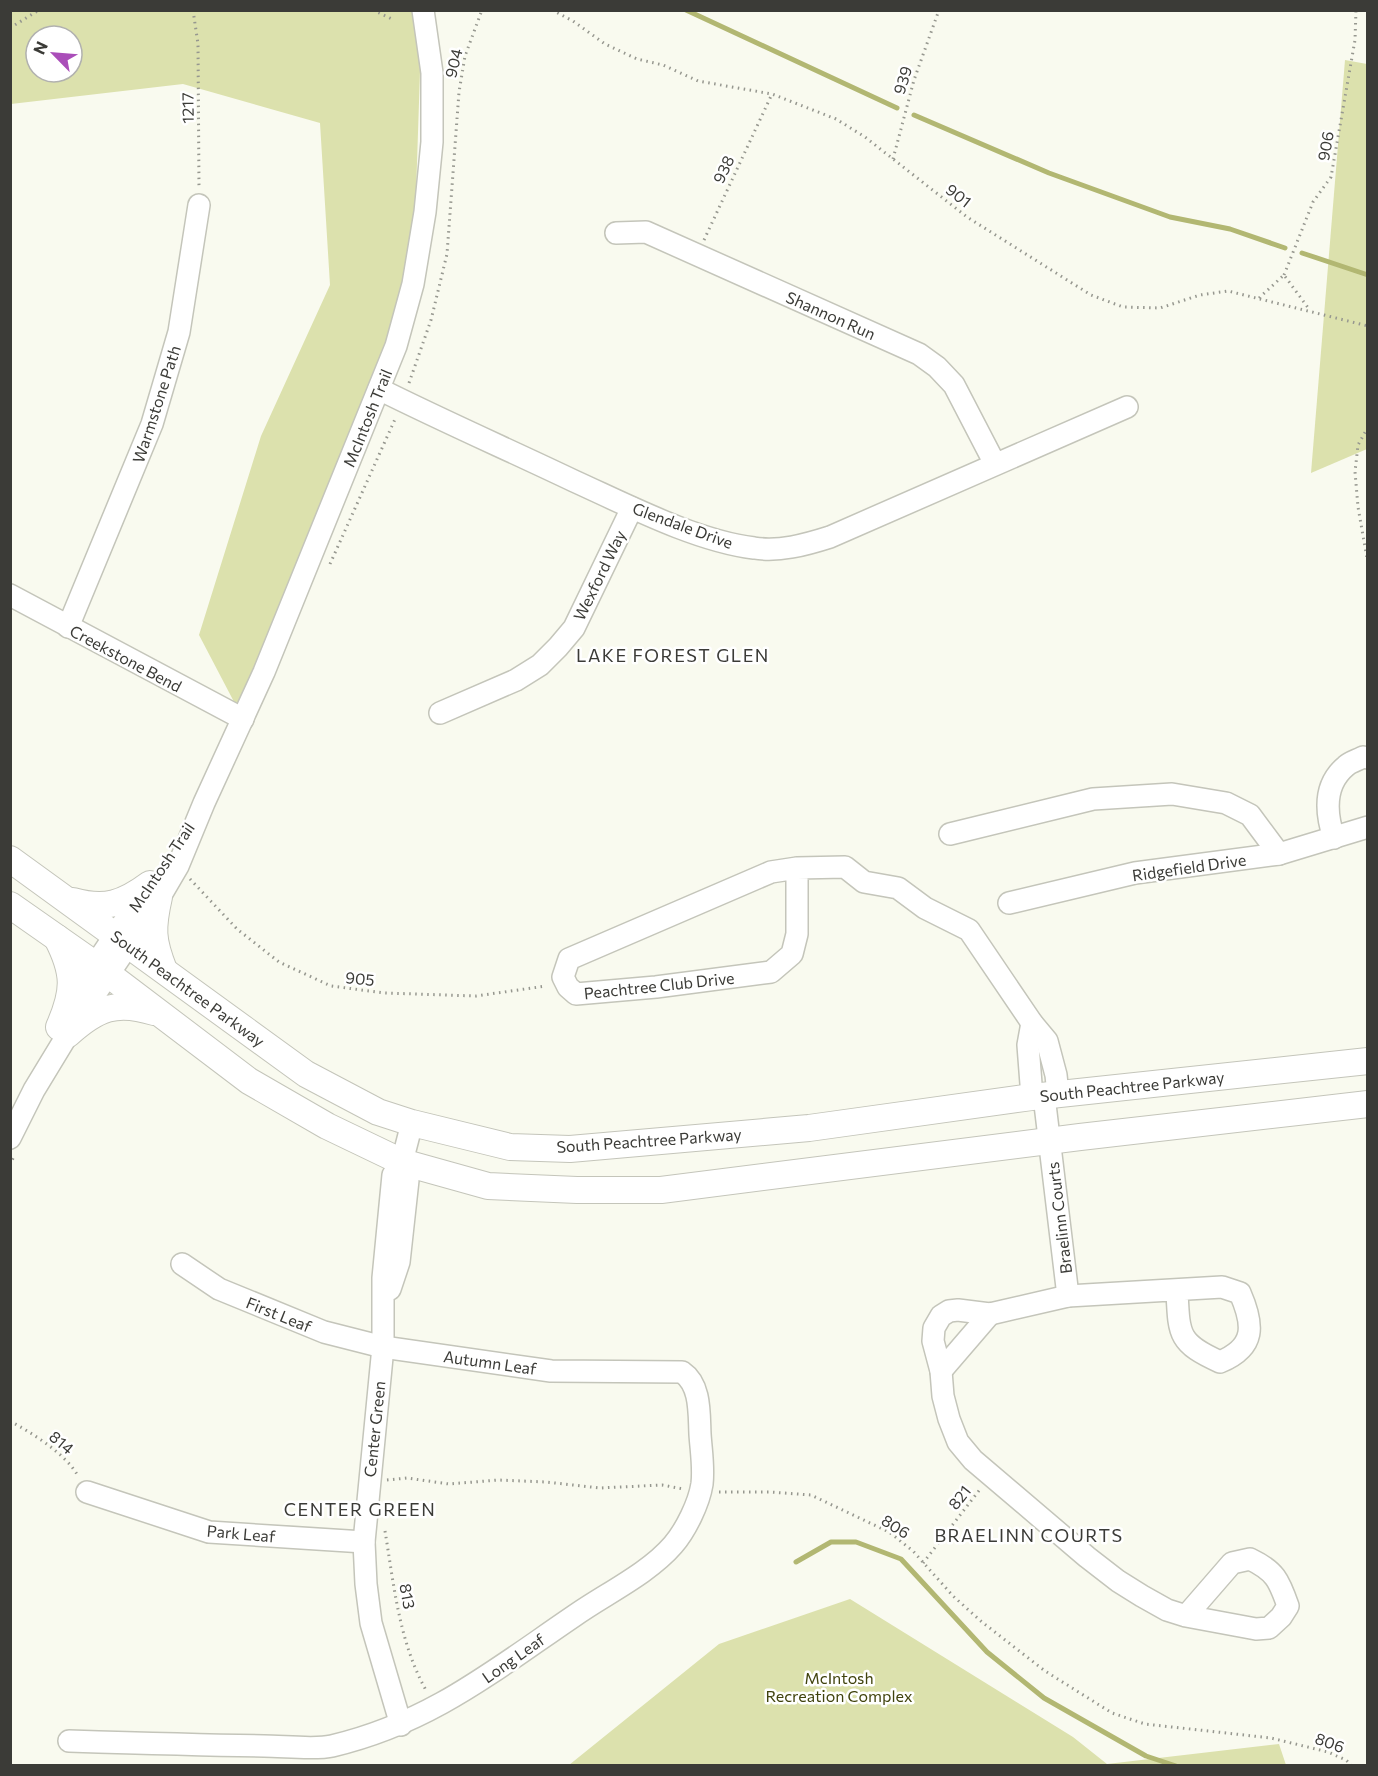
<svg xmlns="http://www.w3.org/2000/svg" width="1378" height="1776" viewBox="0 0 1378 1776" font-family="Commissioner,sans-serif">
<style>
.green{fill:#dce1ad;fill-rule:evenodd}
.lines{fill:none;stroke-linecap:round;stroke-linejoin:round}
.stream{stroke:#b2b772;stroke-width:5}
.minor-casing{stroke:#c4c5ba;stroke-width:24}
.major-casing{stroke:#c4c5ba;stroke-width:28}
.path{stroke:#96978f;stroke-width:3;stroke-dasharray:1.5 4.5;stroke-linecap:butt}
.minor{stroke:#fff;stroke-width:21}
.major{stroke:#fff;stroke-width:26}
.labels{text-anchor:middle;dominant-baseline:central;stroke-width:5;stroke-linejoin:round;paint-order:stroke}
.street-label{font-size:16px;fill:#3b3b37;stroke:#fff}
.park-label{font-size:16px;fill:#40430d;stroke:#fff}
.neighbourhood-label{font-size:18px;letter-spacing:1.5px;fill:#3b3b37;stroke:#fff}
</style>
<rect width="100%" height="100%" fill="#f9faef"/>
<!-- green -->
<g class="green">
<path d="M 10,11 L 422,11 L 413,284 L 243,719 L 199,635 L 261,436 L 330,285 L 320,123 L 183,84 L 11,104 ZM 36,36 L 72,36 L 72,72 L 36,72 Z"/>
<path d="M 1345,60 L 1367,64 L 1367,449 L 1311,473 Z"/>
<path d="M 850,1599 L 1073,1737 L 1107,1764 L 1279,1744 L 1286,1765 L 569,1765 L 719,1644 Z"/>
</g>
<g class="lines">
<!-- stream -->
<g class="stream">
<path d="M 686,10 L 897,108"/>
<path d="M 914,115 L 1049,173 L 1170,217 L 1230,229 L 1285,248"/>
<path d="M 1302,253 L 1368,275"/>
<path d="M 796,1562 L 831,1542 L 856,1542 L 901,1559 L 987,1652 L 1044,1698 L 1146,1756 L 1176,1766"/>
</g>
<!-- minor casing -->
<g class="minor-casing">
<g id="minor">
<path d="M 616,233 L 646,232 L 919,354 L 937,367 L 954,385 L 995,464"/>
<path d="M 379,389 C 443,421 509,450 574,481 C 627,505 696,541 754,548 C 779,552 805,545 830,537 L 1127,407"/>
<path d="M 10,595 L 243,719"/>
<path d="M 68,627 L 152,424 L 179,332 L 199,205"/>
<path d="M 440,713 L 516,680 L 540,665 L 558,647 L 574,628 L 632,508"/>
<path d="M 950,834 L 1093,799 L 1172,794 L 1226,803 L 1250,815 L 1279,854"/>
<path d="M 1334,838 C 1326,814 1323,785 1346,766 C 1350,762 1358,760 1363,757 L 1368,758"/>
<path d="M 797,868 L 771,872 L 569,959 L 563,977 L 568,987 L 576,994 L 656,987 L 771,972 L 792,954 L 797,934 L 797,868 L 845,867 L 864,882 L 898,888 L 925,908 L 969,930 L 1032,1023 L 1047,1041 L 1056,1075 L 1058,1094"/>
<path d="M 1009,903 L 1135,873 L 1279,854 L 1368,827"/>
<path d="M 70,1008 L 95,965 L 147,888"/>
<path d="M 1032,1023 L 1028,1045 L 1032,1097"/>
<path d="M 1044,1096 L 1068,1296"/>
<path d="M 10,1138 L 34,1090 L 68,1034 L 154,907 L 178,866 L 204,803 L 264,672 L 396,346 L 413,284 L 425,212 L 432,142 L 432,73 L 423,10"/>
<path d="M 390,1289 L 399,1262 L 408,1180 L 402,1162"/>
<path d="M 1177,1291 C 1179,1335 1178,1343 1220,1362 C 1256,1347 1254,1325 1240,1293 L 1222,1287 L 1068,1296 L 990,1314 L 958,1310 L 949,1311 L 941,1316 L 934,1328 L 933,1341 L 941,1371 L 943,1396 L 949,1419 L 958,1442 L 973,1460 L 1087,1557 L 1118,1581 L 1142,1596 L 1167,1610 L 1186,1616 L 1256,1629 L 1269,1628 L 1281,1617 L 1288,1606 C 1279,1580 1275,1571 1250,1559 L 1232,1563 L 1186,1616"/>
<path d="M 941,1371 L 990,1314"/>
<path d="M 87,1492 L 209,1532 L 364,1542"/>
<path d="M 401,1725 L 371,1623 L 366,1584 L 364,1542 L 383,1347 L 383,1278 L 393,1175 L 402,1162 L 412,1123"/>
<path d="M 69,1741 C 134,1743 199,1745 264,1746 C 283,1746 315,1750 332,1746 C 430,1723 493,1671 574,1616 C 605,1594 648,1574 673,1545 C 686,1530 699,1503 702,1484 C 704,1467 701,1450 700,1434 C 699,1413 701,1385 682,1372 L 551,1371 L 383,1347 L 324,1332 L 219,1289 L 182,1264"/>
</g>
</g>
<!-- major casing -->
<g class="major-casing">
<g id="major">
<path d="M 10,859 L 306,1074 L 378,1112 L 412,1123 L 510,1147 L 570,1149 L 809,1128 L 1032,1097 L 1368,1061"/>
<path d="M 159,897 C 152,928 152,940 164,970"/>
<path d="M 73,901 C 105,910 123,904 150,884"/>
<path d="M 10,905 L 100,968 L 249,1081 L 327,1126 L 402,1162 L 488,1186 L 577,1190 L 661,1190 L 1080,1137 L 1368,1104"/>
<path d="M 57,938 C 75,973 75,991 59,1027"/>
<path d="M 68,1034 C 97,1008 116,1000 154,1012"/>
</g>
</g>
<!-- path -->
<g class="path">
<path d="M 193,10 L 198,44 L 199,189"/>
<path d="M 373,10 L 394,20"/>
<path d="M 552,10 L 573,21 L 605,44 L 637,59 L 663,65 L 698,81 L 772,94 L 836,119 L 865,137 L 967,217 L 1091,295 L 1123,307 L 1160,308 L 1200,295 L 1228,291 L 1368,326"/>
<path d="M 10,28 L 39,10"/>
<path d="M 893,159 L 914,80 L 939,10"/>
<path d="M 704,240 L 772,94"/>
<path d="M 1284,275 L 1313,202 L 1331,177 L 1355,40 L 1356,10"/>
<path d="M 1259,298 L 1284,275 L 1309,309"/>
<path d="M 409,383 L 431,320 L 447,254 L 459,92 L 465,56 L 482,10"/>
<path d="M 1368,427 L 1358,445 L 1355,472 L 1358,507 L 1368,564"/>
<path d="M 330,564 L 396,417"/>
<path d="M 190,879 L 237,929 L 279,962 L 331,986 L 385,993 L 476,996 L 546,986"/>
<path d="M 10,1165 L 14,1156"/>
<path d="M 10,1421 C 32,1433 66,1454 78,1476"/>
<path d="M 387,1480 L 407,1478 L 449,1484 L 498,1480 L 546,1482 L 600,1488 L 662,1485 L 683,1489"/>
<path d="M 719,1492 L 770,1492 L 811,1495 L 889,1532 L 913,1551 L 953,1596 L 982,1622 L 1045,1671 L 1112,1713 L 1145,1724 L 1271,1738 L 1328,1752 L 1346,1760 L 1352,1766"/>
<path d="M 385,1531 C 394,1585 399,1643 427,1692"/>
<path d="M 923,1563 L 981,1488"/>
</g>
<!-- minor -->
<use href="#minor" class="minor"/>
<!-- major -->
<use href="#major" class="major"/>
</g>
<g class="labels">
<!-- street labels -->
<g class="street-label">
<text transform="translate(453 63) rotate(-76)">904</text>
<text transform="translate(902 80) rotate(-73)">939</text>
<text transform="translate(187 108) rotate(-91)">1217</text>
<text transform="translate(1325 146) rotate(-80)">906</text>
<text transform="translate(723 169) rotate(-65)">938</text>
<text transform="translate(959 195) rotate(38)">901</text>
<text transform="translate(831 315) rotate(24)">Shannon Run</text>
<text transform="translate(156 404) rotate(-72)">Warmstone Path</text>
<text transform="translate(367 418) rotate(-68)">McIntosh Trail</text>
<text transform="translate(683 525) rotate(20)">Glendale Drive</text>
<text transform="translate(599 575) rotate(-64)">Wexford Way</text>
<text transform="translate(126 658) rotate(28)">Creekstone Bend</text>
<text transform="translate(161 867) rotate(-56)">McIntosh Trail</text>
<text transform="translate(1189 867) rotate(-8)">Ridgefield Drive</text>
<text transform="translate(360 978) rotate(6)">905</text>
<text transform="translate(659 985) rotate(-6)">Peachtree Club Drive</text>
<text transform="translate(188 988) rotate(36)">South Peachtree Parkway</text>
<text transform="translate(1132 1086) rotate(-6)">South Peachtree Parkway</text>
<text transform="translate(649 1140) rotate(-4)">South Peachtree Parkway</text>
<text transform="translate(1059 1218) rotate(-97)">Braelinn Courts</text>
<text transform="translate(279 1314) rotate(22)">First Leaf</text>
<text transform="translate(490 1362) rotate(8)">Autumn Leaf</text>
<text transform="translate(374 1429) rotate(-84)">Center Green</text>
<text transform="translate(62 1442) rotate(40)">814</text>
<text transform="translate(959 1497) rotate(-52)">821</text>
<text transform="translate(896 1526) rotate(32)">806</text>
<text transform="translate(241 1533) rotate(5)">Park Leaf</text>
<text transform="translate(408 1596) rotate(79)">813</text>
<text transform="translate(513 1658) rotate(-35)">Long Leaf</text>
<text transform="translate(1330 1742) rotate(20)">806</text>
</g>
<!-- park labels -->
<g class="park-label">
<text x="839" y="1677">McIntosh<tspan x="839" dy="18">Recreation Complex</tspan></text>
</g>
<!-- neighbourhood labels -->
<g class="neighbourhood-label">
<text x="673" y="655">LAKE FOREST GLEN</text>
<text x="360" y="1509">CENTER GREEN</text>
<text x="1029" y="1535">BRAELINN COURTS</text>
</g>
</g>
<!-- border -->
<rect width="1378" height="1776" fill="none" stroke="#3b3b37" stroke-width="24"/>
<!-- north arrow -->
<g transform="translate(54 54) rotate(295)"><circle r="28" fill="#ffffff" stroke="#b1b1af" stroke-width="1.5"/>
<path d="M0-4.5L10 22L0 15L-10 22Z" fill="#aa4eb9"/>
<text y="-9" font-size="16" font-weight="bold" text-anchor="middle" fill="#3b3b37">N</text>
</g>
</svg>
